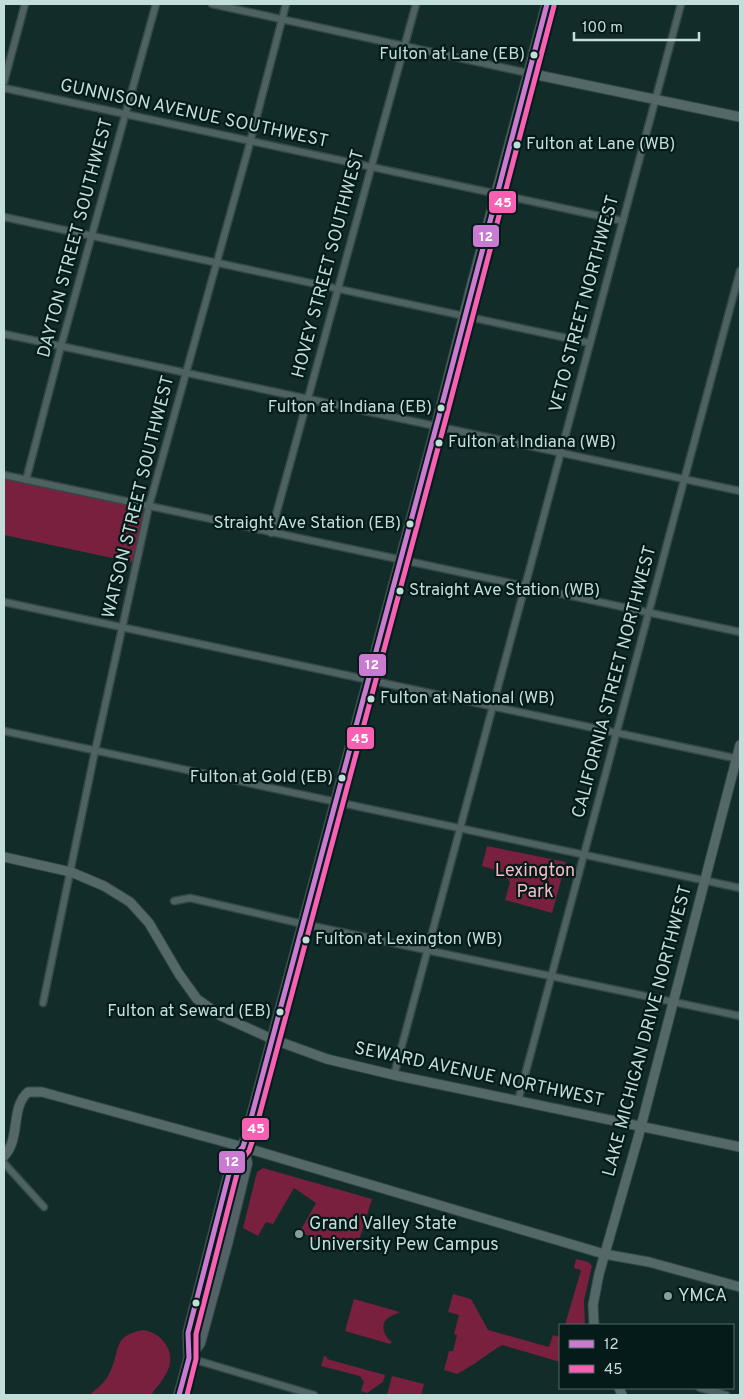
<svg xmlns="http://www.w3.org/2000/svg" width="744" height="1399" viewBox="0 0 744 1399" font-family="Overpass,sans-serif">
<style>
.green{fill:#78203d}
.lines{fill:none;stroke-linecap:round;stroke-linejoin:round}
.street-casing{stroke:#354847;stroke-width:9}
.secondary-casing{stroke:#354847;stroke-width:11}
.primary-casing{stroke:#354847;stroke-width:12}
.street{stroke:#4e6361;stroke-width:6}
.secondary{stroke:#546868;stroke-width:9}
.primary{stroke:#526266;stroke-width:10}
.bus-1-casing{stroke:#041b19;stroke-width:9}
.bus-2-casing{stroke:#041b19;stroke-width:9}
.bus-1{stroke:#ca7bd1;stroke-width:5}
.bus-2{stroke:#f860b3;stroke-width:5}
.bus-dot{fill:#c2dedb;stroke:#041b19;stroke-width:2}
.poi-dot{fill:#84a09d;stroke:#041b19;stroke-width:2}
.labels{text-anchor:middle;dominant-baseline:central;stroke-width:4.5;stroke-linejoin:round;paint-order:stroke}
.bus-label{font-size:17px;fill:#c2dedb;stroke:#041b19;text-anchor:end}
.street-label{font-size:18px;fill:#c2dedb;stroke:#041b19}
.park-label{font-size:18px;fill:#f6bbc5;stroke:#041b19}
.poi-label{font-size:18px;fill:#c2dedb;stroke:#041b19;text-anchor:start}
.line-badge{stroke:#041b19;stroke-width:2}
.badge-label{font-size:14px;text-anchor:middle;font-weight:bold;fill:#fff}
</style>
<rect width="100%" height="100%" fill="#122c2a"/>
<!-- green -->
<g class="green">
<path d="M 4,474 L 149,506 L 136,563 L 4,535 Z"/>
<path d="M 487,846 L 566,862 L 552,913 L 505,900 L 510,882 L 502,872 L 482,866 Z"/>
<path d="M 263,1168 L 372,1199 L 355,1253 L 342,1243 L 336,1252 L 300,1231 L 316,1203 L 294,1188 L 273,1224 L 266,1222 L 258,1236 L 243,1228 L 257,1172 Z"/>
<path d="M 576,1259 L 588,1262 L 592,1266 L 584,1300 L 585,1325 L 565,1325 L 581,1270 L 574,1268 Z"/>
<path d="M 453,1294 L 471,1299 L 488,1330 L 549,1347 L 553,1335 L 560,1337 L 560,1362 L 502,1345 C 487,1354 473,1366 457,1374 L 444,1370 L 449,1351 L 453,1351 L 457,1335 L 454,1334 L 459,1315 L 448,1312 Z"/>
<path d="M 354,1299 L 400,1312 C 397,1314 389,1316 386,1320 C 380,1327 385,1337 392,1342 L 390,1344 L 345,1331 Z"/>
<path d="M 143,1330 C 163,1333 177,1353 167,1372 C 163,1380 156,1388 151,1395 L 89,1395 C 97,1389 106,1382 110,1372 C 121,1351 111,1336 143,1330 Z"/>
<path d="M 324,1356 L 327,1357 L 327,1359 L 385,1375 L 383,1382 L 367,1393 L 361,1391 L 364,1382 L 360,1376 L 321,1366 Z"/>
<path d="M 392,1376 L 424,1384 L 421,1395 L 387,1395 Z"/>
</g>
<g class="lines">
<!-- street casing -->
<g class="street-casing">
<g id="street">
<path d="M 212,4 L 528,73"/>
<path d="M 4,82 L 25,4"/>
<path d="M 4,88 L 623,221"/>
<path d="M 4,217 L 590,343"/>
<path d="M 4,334 L 740,491"/>
<path d="M 4,475 L 740,632"/>
<path d="M 26,480 L 61,346 L 156,4"/>
<path d="M 271,533 L 416,4"/>
<path d="M 4,602 L 739,759"/>
<path d="M 4,731 L 740,888"/>
<path d="M 174,901 L 190,898 L 303,924 L 740,1016"/>
<path d="M 43,1003 L 95,751 L 149,506 L 248,150 L 286,4"/>
<path d="M 394,1075 L 681,4"/>
<path d="M 518,1101 L 740,271"/>
<path d="M 4,1163 L 44,1207"/>
<path d="M 189,1358 L 314,1395"/>
<path d="M 700,1388 L 726,1395"/>
</g>
</g>
<!-- secondary casing -->
<g class="secondary-casing">
<g id="secondary">
<path d="M 528,73 L 740,117"/>
<path d="M 4,857 L 71,872 L 104,886 L 130,902 L 149,923 L 179,974 L 197,999 L 221,1016 L 272,1039 L 327,1059 L 394,1075 L 740,1147"/>
<path d="M 4,1156 C 21,1139 10,1108 28,1092 L 42,1092 L 243,1147 L 604,1254 L 649,1262 L 740,1287"/>
<path d="M 594,1325 L 593,1305 L 599,1274 L 638,1138 L 740,745"/>
<path d="M 619,1388 L 622,1395"/>
</g>
</g>
<!-- primary casing -->
<g class="primary-casing">
<g id="primary">
<path d="M 189,1358 L 200,1343 L 227,1244 L 247,1163 L 243,1147"/>
<path d="M 179,1395 L 189,1358 L 188,1333 L 233,1158 L 243,1147 L 246,1137 L 439,416 L 471,289 L 547,4"/>
</g>
</g>
<!-- street -->
<use href="#street" class="street"/>
<!-- secondary -->
<use href="#secondary" class="secondary"/>
<!-- primary -->
<use href="#primary" class="primary"/>
<!-- bus-1 casing -->
<g class="bus-1-casing">
<path id="bus-1" d="M 179,1395 L 189,1358 L 188,1333 L 233,1158 L 243,1147 L 246,1137 L 439,416 L 547,4"/>
</g>
<!-- bus-2 casing -->
<g class="bus-2-casing">
<path id="bus-2" d="M 187,1395 L 196,1359 L 196,1334 L 240,1162 L 249,1151 L 253,1139 L 446,418 L 554,6"/>
</g>
<!-- bus-1 -->
<use href="#bus-1" class="bus-1"/>
<!-- bus-2 -->
<use href="#bus-2" class="bus-2"/>
</g>
<!-- markers -->
<g class="bus-dot">
<circle cx="534" cy="55" r="4.5"/>
<circle cx="517" cy="145" r="4.5"/>
<circle cx="441" cy="408" r="4.5"/>
<circle cx="439" cy="443" r="4.5"/>
<circle cx="410" cy="524" r="4.5"/>
<circle cx="400" cy="591" r="4.5"/>
<circle cx="371" cy="699" r="4.5"/>
<circle cx="342" cy="778" r="4.5"/>
<circle cx="306" cy="940" r="4.5"/>
<circle cx="280" cy="1012" r="4.5"/>
<circle cx="196" cy="1303" r="4.5"/>
</g>
<g class="poi-dot">
<circle cx="299" cy="1234" r="5"/>
<circle cx="668" cy="1296" r="5"/>
</g>
<g class="labels">
<!-- bus labels -->
<g class="bus-label">
<text x="525" y="55">Fulton at Lane (EB)</text>
<text x="526" y="145" text-anchor="start">Fulton at Lane (WB)</text>
<text x="432" y="408">Fulton at Indiana (EB)</text>
<text x="448" y="443" text-anchor="start">Fulton at Indiana (WB)</text>
<text x="401" y="524">Straight Ave Station (EB)</text>
<text x="409" y="591" text-anchor="start">Straight Ave Station (WB)</text>
<text x="380" y="699" text-anchor="start">Fulton at National (WB)</text>
<text x="333" y="778">Fulton at Gold (EB)</text>
<text x="315" y="940" text-anchor="start">Fulton at Lexington (WB)</text>
<text x="271" y="1012">Fulton at Seward (EB)</text>
</g>
<!-- street labels -->
<g class="street-label">
<text transform="translate(194 114) rotate(12)">GUNNISON AVENUE SOUTHWEST</text>
<text transform="translate(76 238) rotate(-75)">DAYTON STREET SOUTHWEST</text>
<text transform="translate(329 264) rotate(-75)">HOVEY STREET SOUTHWEST</text>
<text transform="translate(585 304) rotate(-75)">VETO STREET NORTHWEST</text>
<text transform="translate(139 497) rotate(-76)">WATSON STREET SOUTHWEST</text>
<text transform="translate(615 682) rotate(-75)">CALIFORNIA STREET NORTHWEST</text>
<text transform="translate(648 1031) rotate(-75)">LAKE MICHIGAN DRIVE NORTHWEST</text>
<text transform="translate(479 1075) rotate(12)">SEWARD AVENUE NORTHWEST</text>
</g>
<!-- park labels -->
<g class="park-label">
<text x="535" y="871">Lexington<tspan x="535" dy="21">Park</tspan></text>
</g>
<!-- poi labels -->
<g class="poi-label">
<text x="309" y="1224">Grand Valley State<tspan x="309" dy="21">University Pew Campus</tspan></text>
<text x="678" y="1296">YMCA</text>
</g>
</g>
<g class="line-badge">
<rect x="488" y="190" width="29" height="24" rx="5" fill="#f860b3"/>
<rect x="472" y="224" width="28" height="24" rx="5" fill="#ca7bd1"/>
<rect x="358" y="653" width="29" height="24" rx="5" fill="#ca7bd1"/>
<rect x="346" y="726" width="29" height="24" rx="5" fill="#f860b3"/>
<rect x="241" y="1117" width="29" height="24" rx="5" fill="#f860b3"/>
<rect x="218" y="1150" width="28" height="24" rx="5" fill="#ca7bd1"/>
</g>
<g class="badge-label">
<text x="503" y="207">45</text>
<text x="486" y="241">12</text>
<text x="372" y="669">12</text>
<text x="360" y="743">45</text>
<text x="256" y="1133">45</text>
<text x="232" y="1166">12</text>
</g>
<!-- border -->
<rect width="744" height="1399" fill="none" stroke="#c2dedb" stroke-width="10"/>
<!-- legend -->
<rect x="559" y="1324" width="175" height="65" fill="#041b19" stroke="#506967"/>
<rect x="569" y="1340" width="25" height="8" fill="#ca7bd1" stroke="#506967"/>
<text x="604" y="1349" font-size="15" fill="#c2dedb">12</text>
<rect x="569" y="1365" width="25" height="8" fill="#f860b3" stroke="#506967"/>
<text x="604" y="1374" font-size="15" fill="#c2dedb">45</text>
<!-- scale -->
<path d="M574 32v8h125v-8" fill="none" stroke="#c2dedb" stroke-width="2.5"/>
<text x="582" y="32" font-size="15" fill="#c2dedb" stroke="#041b19" stroke-width="4" paint-order="stroke">100 m</text>
</svg>
